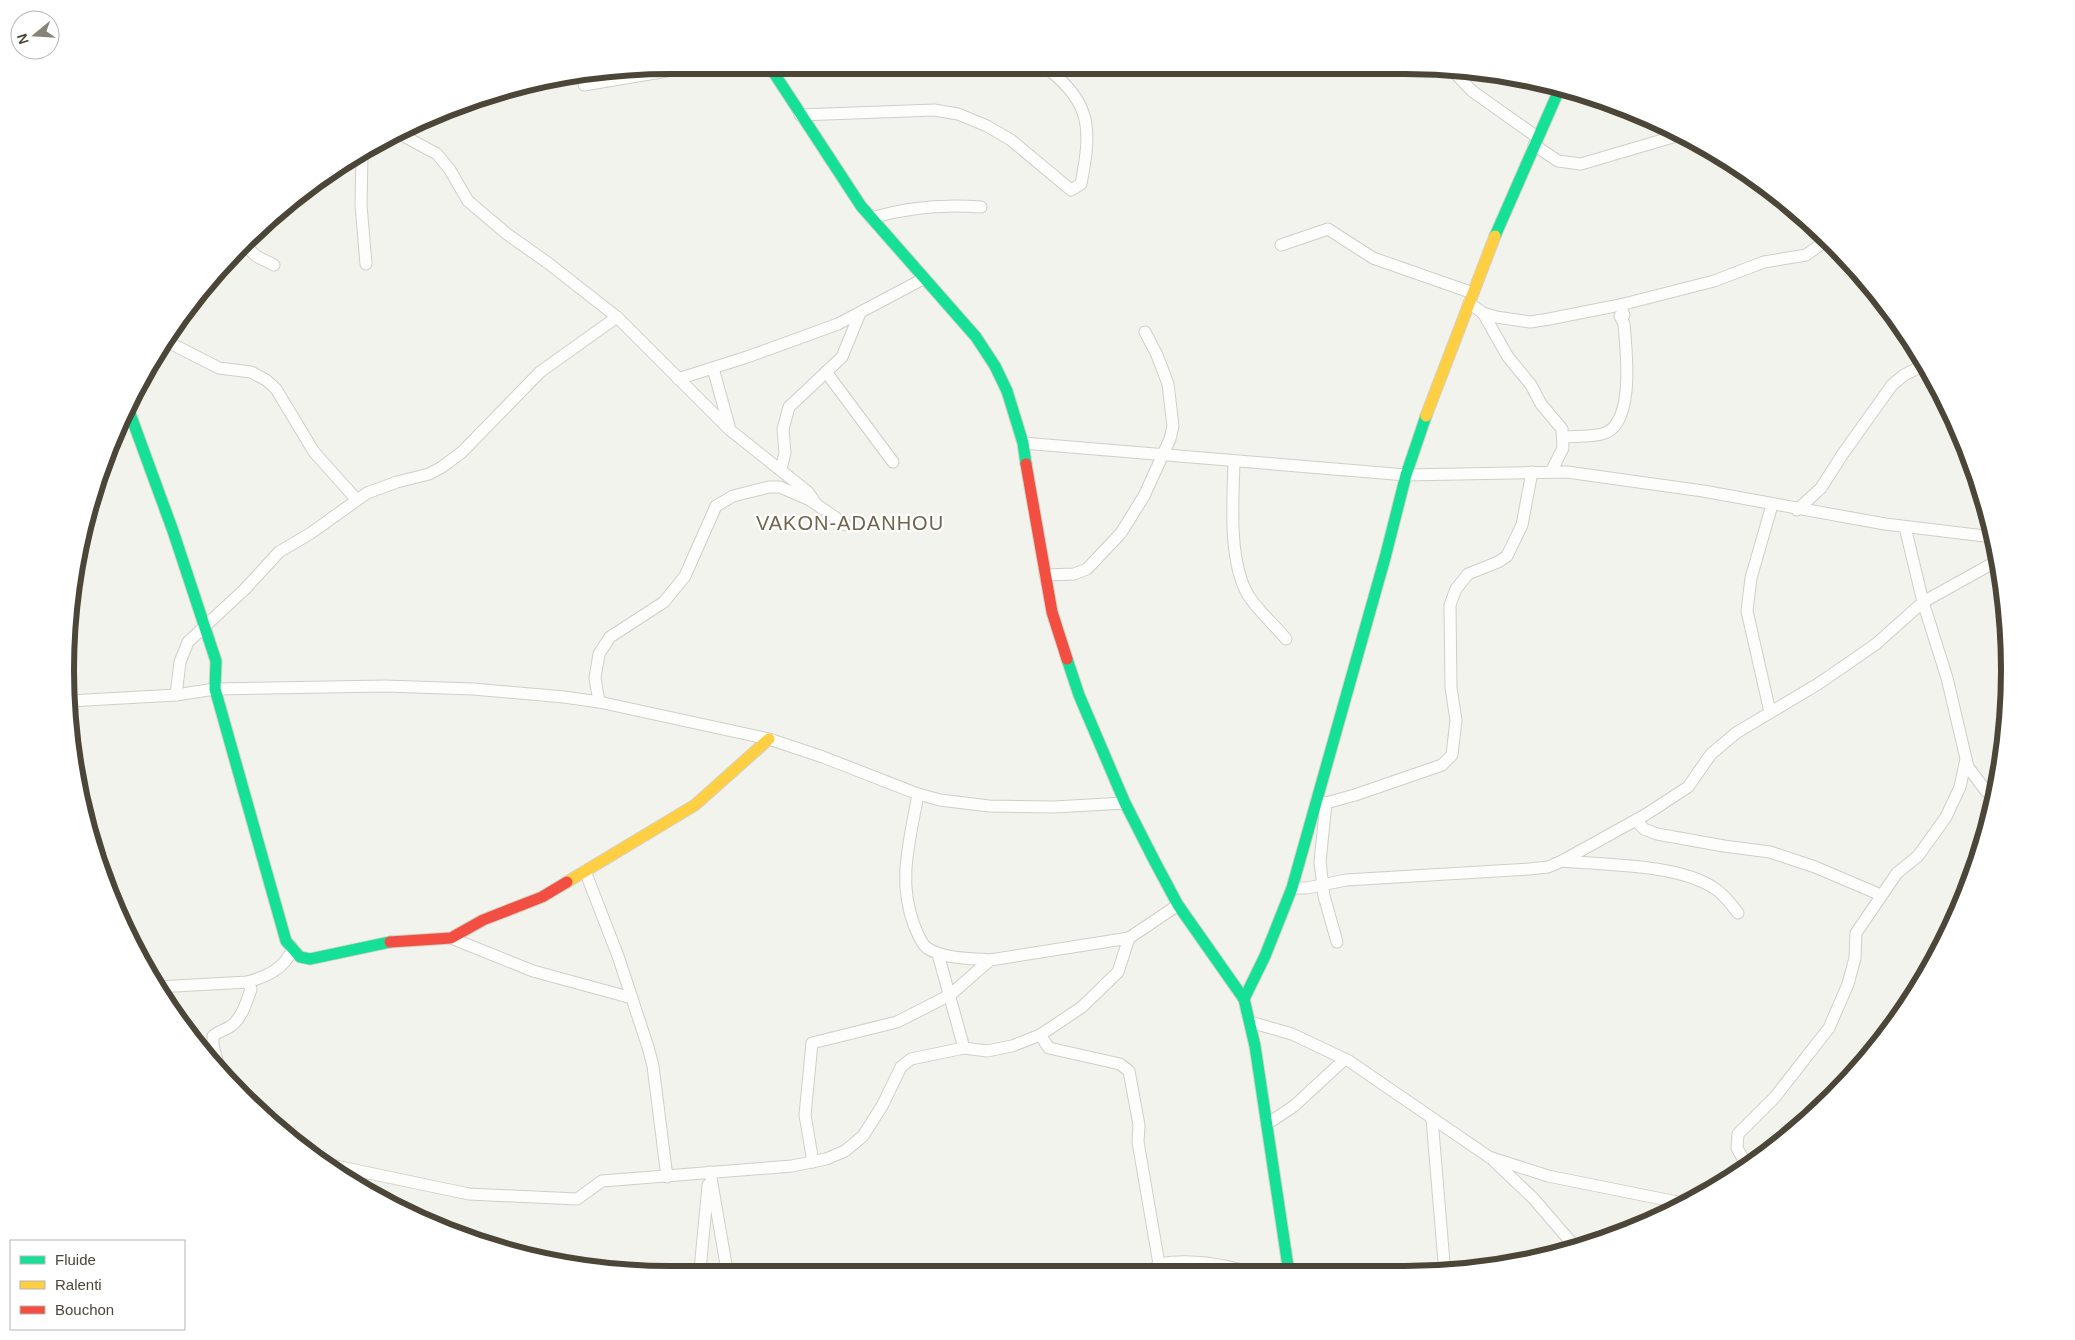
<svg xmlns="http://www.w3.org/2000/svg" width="2075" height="1340" viewBox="0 0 2075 1340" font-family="Arial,sans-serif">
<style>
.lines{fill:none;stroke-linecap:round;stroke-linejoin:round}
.street-casing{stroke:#d0cec8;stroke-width:13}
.fast-casing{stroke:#d3d2c4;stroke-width:13}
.slow-casing{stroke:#d3d2c4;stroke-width:13}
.jam-casing{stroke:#d3d2c4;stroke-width:13}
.street{stroke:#fdfdfc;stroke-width:11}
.fast{stroke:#16e098;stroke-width:11}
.slow{stroke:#ffcf43;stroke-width:11}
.jam{stroke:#f24e42;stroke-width:11}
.labels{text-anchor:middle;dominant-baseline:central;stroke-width:4.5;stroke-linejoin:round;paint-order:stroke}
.quarter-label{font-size:20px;letter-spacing:1px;fill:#6f664e;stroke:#fff}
.rim{fill:none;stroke:#4c4638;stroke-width:6}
</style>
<rect width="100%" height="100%" fill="#f3f3ee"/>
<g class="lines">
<!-- street casing -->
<g class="street-casing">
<g id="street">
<path d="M 1452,70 L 1472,91 L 1537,137"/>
<path d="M 584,85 L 673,70"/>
<path d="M 800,115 L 934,110 L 958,114 L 987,126 L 1011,140 L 1071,190 L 1081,184 C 1091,132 1093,104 1049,70"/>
<path d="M 400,134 L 437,154 L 450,170 L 468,201 L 507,234 L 548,263 L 617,317 L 730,430 L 808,492 L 816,504"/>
<path d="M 1534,145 L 1558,161 L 1581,164 L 1683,134"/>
<path d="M 362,153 L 361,205 L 366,264"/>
<path d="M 871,218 C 908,207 943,204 981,207"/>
<path d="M 244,244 L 256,256 L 274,265"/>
<path d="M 1281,245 L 1328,229 L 1373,258 L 1473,293"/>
<path d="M 1469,303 L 1483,313 L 1496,317 L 1530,322 L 1549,319 L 1620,305 L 1714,281 L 1764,262 L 1806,255 L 1827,240"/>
<path d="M 1483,313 L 1508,357 L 1531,385 L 1541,404 L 1562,429 L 1563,448 L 1551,472"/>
<path d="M 164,340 L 219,368 L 251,372 L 266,380 L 276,389 L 314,452 L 357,500"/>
<path d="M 713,368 L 729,426"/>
<path d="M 826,372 L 893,462"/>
<path d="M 678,379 L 747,357 L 838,324 L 923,279"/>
<path d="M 1563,437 C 1575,436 1590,437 1602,434 C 1636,426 1626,349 1624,324 L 1620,316 L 1624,315 L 1620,305"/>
<path d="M 1023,443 L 1406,475 L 1567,472 L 1703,491 L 1885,524 L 1993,537"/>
<path d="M 1234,462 C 1233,501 1228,560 1248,595 C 1258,611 1274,624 1286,639"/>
<path d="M 781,469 L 785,453 L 783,429 L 789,407 L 842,357 L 860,313"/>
<path d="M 1797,510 L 1821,488 L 1842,455 L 1892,385 L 1904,375 L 1924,365"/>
<path d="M 1905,527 L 1923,602 L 1947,678 L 1968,767 L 1986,791 L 1994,796"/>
<path d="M 1045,575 L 1074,574 L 1087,569 L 1121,533 L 1144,496 L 1170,439 L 1173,426 L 1168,384 L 1157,355 L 1145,332"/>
<path d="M 176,695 L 180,662 L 188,642 L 245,589 L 279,552 L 311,533 L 367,493 L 397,482 L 429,474 L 442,467 L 462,452 L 540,372 L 617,317"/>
<path d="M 69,701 L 176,695 L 215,689 L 385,686 L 473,689 L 564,697 L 599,702 L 769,739 L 823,757 L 918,794 L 940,800 L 989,806 L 1054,807 L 1125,803"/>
<path d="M 599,702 L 595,678 L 599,654 L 610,637 L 664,602 L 685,576 L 716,506 L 733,496 L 769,487 L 780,487 L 810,500 L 846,525"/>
<path d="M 1770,712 L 1747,611 L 1751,578 L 1772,505"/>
<path d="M 918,794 C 910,841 897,880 914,925 C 917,932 921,944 927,948 C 944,959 970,958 990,960"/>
<path d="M 1317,802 L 1326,803 L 1355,795 L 1442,765 L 1452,755 L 1456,720 L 1451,688 L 1450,605 L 1456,589 L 1468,574 L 1498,562 L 1507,556 L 1522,525 L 1532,472"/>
<path d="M 1326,803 L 1320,862 L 1324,896 L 1337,942"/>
<path d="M 1636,820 L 1644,829 L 1657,834 L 1724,846 L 1770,852 L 1815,867 L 1881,895"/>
<path d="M 1562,861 C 1606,865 1678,864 1714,888 C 1724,894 1731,904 1738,913"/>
<path d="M 585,871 L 618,956 L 648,1047 L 653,1066 L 667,1177"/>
<path d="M 1292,888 L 1307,888 L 1346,880 L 1529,869 L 1548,867 L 1562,861 L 1645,815 L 1688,787 L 1711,754 L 1736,733 L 1818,684 L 1876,644 L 1923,602 L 1997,561"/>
<path d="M 451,938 L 533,971 L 632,998"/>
<path d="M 938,954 L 964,1048"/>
<path d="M 248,982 C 267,976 284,969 292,950"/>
<path d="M 157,987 L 248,982 L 251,989 C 247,1001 242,1018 231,1026 C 225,1030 219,1031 213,1036 L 213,1045 L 218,1064"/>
<path d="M 1250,1022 L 1292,1034 L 1349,1061 L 1489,1157 L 1548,1176 L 1687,1204"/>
<path d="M 1040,1035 L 1049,1048 L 1120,1064 L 1129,1071 L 1139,1125 L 1138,1142 L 1159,1264 L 1151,1272"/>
<path d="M 1432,1119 L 1445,1274"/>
<path d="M 1267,1124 L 1294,1106 L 1345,1059"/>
<path d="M 1494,1161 L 1533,1198 L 1577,1249"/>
<path d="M 813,1162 L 805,1115 L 812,1043 L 897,1022 L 950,995 L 990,960 L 1129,938"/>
<path d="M 326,1164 L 469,1194 L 577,1199 L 602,1181 L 792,1166 L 826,1159 L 845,1151 L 863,1136 L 882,1106 L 901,1067 L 911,1059 L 964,1048 L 987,1051 L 1012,1046 L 1040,1035 L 1082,1007 L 1118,972 L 1129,938 L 1178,905"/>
<path d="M 1747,1166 L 1737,1148 L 1738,1134 L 1775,1097 L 1829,1028 L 1848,984 L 1855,958 L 1856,933 L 1897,873 L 1918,856 L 1946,817 L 1960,787 L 1966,759"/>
<path d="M 710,1172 L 727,1270"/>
<path d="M 1680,1202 L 1743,1169"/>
<path d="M 1159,1264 C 1190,1258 1222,1264 1253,1273"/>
<path d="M 700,1270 L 708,1185"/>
</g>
</g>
<!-- fast casing -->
<g class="fast-casing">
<g id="fast">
<path d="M 772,70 L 861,206 L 976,337 L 995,366 L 1007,391 L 1023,443 L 1026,464"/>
<path d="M 1495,236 L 1559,90"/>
<path d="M 128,408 L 173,531 L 216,661 L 215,689 L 286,941 L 300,957 L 310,959 L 390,942"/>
<path d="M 1067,659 L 1079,695 L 1125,803 L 1154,860 L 1178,905 L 1244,999 L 1255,1046 L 1289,1273"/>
<path d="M 1244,999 L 1265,956 L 1292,888 L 1385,558 L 1406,475 L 1426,416"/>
</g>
</g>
<!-- slow casing -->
<g class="slow-casing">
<g id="slow">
<path d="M 1426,416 L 1495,236"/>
<path d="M 567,882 L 695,805 L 769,739"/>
</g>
</g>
<!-- jam casing -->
<g class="jam-casing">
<g id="jam">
<path d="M 1026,464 L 1052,612 L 1067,659"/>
<path d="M 390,942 L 451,938 L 483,920 L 542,897 L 567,882"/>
</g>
</g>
<!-- street -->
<use href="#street" class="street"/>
<!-- fast -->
<use href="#fast" class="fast"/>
<!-- slow -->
<use href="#slow" class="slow"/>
<!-- jam -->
<use href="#jam" class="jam"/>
</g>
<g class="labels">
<!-- quarter labels -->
<g class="quarter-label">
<text x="850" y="523">VAKON-ADANHOU</text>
</g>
</g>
<!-- crop -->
<path d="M0 0H2075V1340H0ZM670 74H1405A596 596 0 0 1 2001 670V670A596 596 0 0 1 1405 1266H670A596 596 0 0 1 74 670V670A596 596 0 0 1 670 74Z" fill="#fff" fill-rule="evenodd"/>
<path class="rim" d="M670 74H1405A596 596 0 0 1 2001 670V670A596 596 0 0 1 1405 1266H670A596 596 0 0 1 74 670V670A596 596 0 0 1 670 74Z"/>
<!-- legend -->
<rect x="10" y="1240" width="175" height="90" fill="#ffffff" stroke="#b7b5af"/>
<rect x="20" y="1256" width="25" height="8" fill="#16e098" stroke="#b7b5af"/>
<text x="55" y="1265" font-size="15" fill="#4c4638">Fluide</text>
<rect x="20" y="1281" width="25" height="8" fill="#ffcf43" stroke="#b7b5af"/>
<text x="55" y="1290" font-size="15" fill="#4c4638">Ralenti</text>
<rect x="20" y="1306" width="25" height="8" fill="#f24e42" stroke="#b7b5af"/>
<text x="55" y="1315" font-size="15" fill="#4c4638">Bouchon</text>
<!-- north arrow -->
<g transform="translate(35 35) rotate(252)"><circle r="24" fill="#ffffff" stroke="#b7b5af"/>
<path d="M0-4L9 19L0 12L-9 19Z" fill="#868378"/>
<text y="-8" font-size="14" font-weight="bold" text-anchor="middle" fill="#4c4638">N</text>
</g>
</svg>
